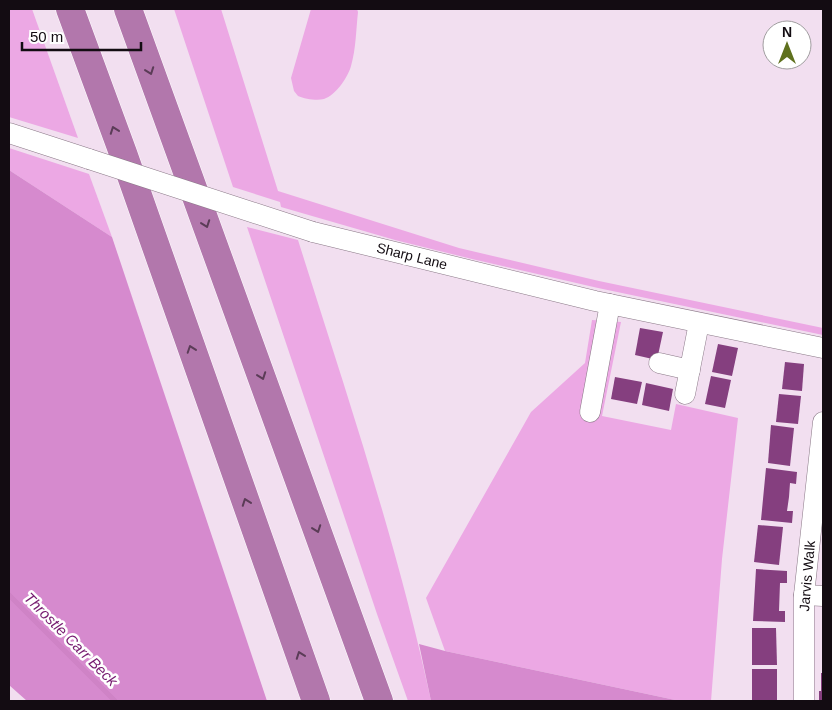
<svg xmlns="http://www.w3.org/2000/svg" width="832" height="710" viewBox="0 0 832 710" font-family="Helvetica,sans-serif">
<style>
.green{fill:#eca8e4}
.forest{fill:#d68ace}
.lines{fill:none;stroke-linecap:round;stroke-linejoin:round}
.stream{stroke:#cf83c6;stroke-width:5}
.building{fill:#853f7f}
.minor-casing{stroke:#8a7987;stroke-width:21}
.highway-casing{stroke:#fff;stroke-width:29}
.minor{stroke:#fff;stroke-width:20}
.highway{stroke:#b277ac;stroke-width:28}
.minor-bridge-casing{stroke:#8a7987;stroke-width:21;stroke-linecap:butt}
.minor-bridge{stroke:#fff;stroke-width:20}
.oneway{stroke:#5b3c57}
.labels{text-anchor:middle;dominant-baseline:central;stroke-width:5;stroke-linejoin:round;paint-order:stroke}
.street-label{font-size:14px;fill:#130c12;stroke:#fff}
.water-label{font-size:15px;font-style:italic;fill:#761b70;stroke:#fff}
</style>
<rect width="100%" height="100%" fill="#f2dff0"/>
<!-- green -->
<g class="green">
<path d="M 9,9 L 32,9 L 78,138 L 9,117 Z"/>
<path d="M 174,9 L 221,9 L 278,191 L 459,248 L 599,281 L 823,328 L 823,335 L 598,288 L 472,259 L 395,240 L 281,207 L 280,202 L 233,187 Z"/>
<path d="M 311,9 L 357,9 L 358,12 C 356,30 356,49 351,66 C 348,77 336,95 324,99 C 317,101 305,99 298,96 L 294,91 L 291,78 Z"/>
<path d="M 9,148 L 89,174 L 112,237 L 9,170 Z"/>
<path d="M 247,227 L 298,240 C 346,393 398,545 431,701 L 408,701 L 377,614 Z"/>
<path d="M 592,320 L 621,322 L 602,416 L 671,430 L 676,404 L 738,418 L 722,559 L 711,701 L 680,701 L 445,651 L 426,598 L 531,412 L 585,363 Z"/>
</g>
<!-- forest -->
<g class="forest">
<path d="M 9,170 L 112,237 L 267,701 L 27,701 L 9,685 Z"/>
<path d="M 419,644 L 445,651 L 680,701 L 431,701 Z"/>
</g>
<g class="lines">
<!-- stream -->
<path class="stream" d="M 9,595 L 115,701"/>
</g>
<!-- building -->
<g class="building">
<path d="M 640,328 L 663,332 L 657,360 L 635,355 Z"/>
<path d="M 718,344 L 738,348 L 732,376 L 712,372 Z"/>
<path d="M 785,362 L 804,364 L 802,391 L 782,389 Z"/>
<path d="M 711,376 L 731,380 L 725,408 L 705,404 Z"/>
<path d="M 615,377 L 642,382 L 637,404 L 611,399 Z"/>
<path d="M 646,383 L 673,389 L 669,411 L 642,405 Z"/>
<path d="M 779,394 L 801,396 L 798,424 L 776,422 Z"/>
<path d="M 771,425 L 794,428 L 790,466 L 768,463 Z"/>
<path d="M 766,468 L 797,472 L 796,484 L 790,483 L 789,497 L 787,511 L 793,511 L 792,523 L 761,520 Z"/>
<path d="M 758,525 L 783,527 L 779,565 L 754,562 Z"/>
<path d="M 756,569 L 787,571 L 787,583 L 780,583 L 779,611 L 785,611 L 785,622 L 753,621 Z"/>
<path d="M 752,628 L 776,628 L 777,665 L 752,665 Z"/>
<rect x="752" y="669" width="25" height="32"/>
<path d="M 821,673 L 823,673 L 823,701 L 819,701 L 819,691 L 821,691 Z"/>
</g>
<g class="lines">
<!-- minor casing -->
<g class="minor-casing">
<g id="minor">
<path d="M 9,133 L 89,159"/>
<path d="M 313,232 L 595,301 L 823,348"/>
<path d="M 659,363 L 690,370"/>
<path d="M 685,394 L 699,323"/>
<path d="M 590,412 L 610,304"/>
<path d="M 804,595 L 823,596"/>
<path d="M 804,701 L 804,595 L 823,422"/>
</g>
</g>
<!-- highway casing -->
<g class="highway-casing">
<g id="highway">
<path d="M 70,9 L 123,153 L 316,701"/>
<path d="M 128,9 L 379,701"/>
</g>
</g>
<!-- minor -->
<use href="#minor" class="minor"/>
<!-- highway -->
<use href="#highway" class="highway"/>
<!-- minor-bridge casing -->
<g class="minor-bridge-casing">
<path id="minor-bridge" d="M 89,159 L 313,232"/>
</g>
<!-- minor-bridge -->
<use href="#minor-bridge" class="minor-bridge"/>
</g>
<!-- one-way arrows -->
<defs><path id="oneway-chevron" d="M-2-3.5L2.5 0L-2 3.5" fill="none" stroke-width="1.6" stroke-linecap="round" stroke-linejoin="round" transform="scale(1.25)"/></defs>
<g class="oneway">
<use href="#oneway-chevron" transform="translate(150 71) rotate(70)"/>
<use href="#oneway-chevron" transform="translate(114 130) rotate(-110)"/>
<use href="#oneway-chevron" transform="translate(206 224) rotate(70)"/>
<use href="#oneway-chevron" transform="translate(191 349) rotate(-109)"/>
<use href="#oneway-chevron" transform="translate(262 376) rotate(70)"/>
<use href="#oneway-chevron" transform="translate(246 502) rotate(-110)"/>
<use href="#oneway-chevron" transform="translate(317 529) rotate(70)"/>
<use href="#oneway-chevron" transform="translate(300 655) rotate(-110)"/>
</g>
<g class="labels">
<!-- street labels -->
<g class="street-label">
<text transform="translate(412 256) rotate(14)">Sharp Lane</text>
<text transform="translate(807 576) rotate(-85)">Jarvis Walk</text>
</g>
<!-- water labels -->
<g class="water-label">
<text transform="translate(71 639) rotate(45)">Throstle Carr Beck</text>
</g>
</g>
<!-- border -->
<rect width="832" height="710" fill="none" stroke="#130c12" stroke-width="20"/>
<!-- north arrow -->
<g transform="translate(787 45)"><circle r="24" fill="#ffffff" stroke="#a19ea0"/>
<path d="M0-4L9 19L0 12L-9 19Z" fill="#5f711e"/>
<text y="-8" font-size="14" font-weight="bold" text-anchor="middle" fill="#130c12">N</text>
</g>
<!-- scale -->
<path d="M22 42v8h119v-8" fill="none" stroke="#130c12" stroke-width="2.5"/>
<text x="30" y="42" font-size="15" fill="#130c12" stroke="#ffffff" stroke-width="4" paint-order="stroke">50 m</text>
</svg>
